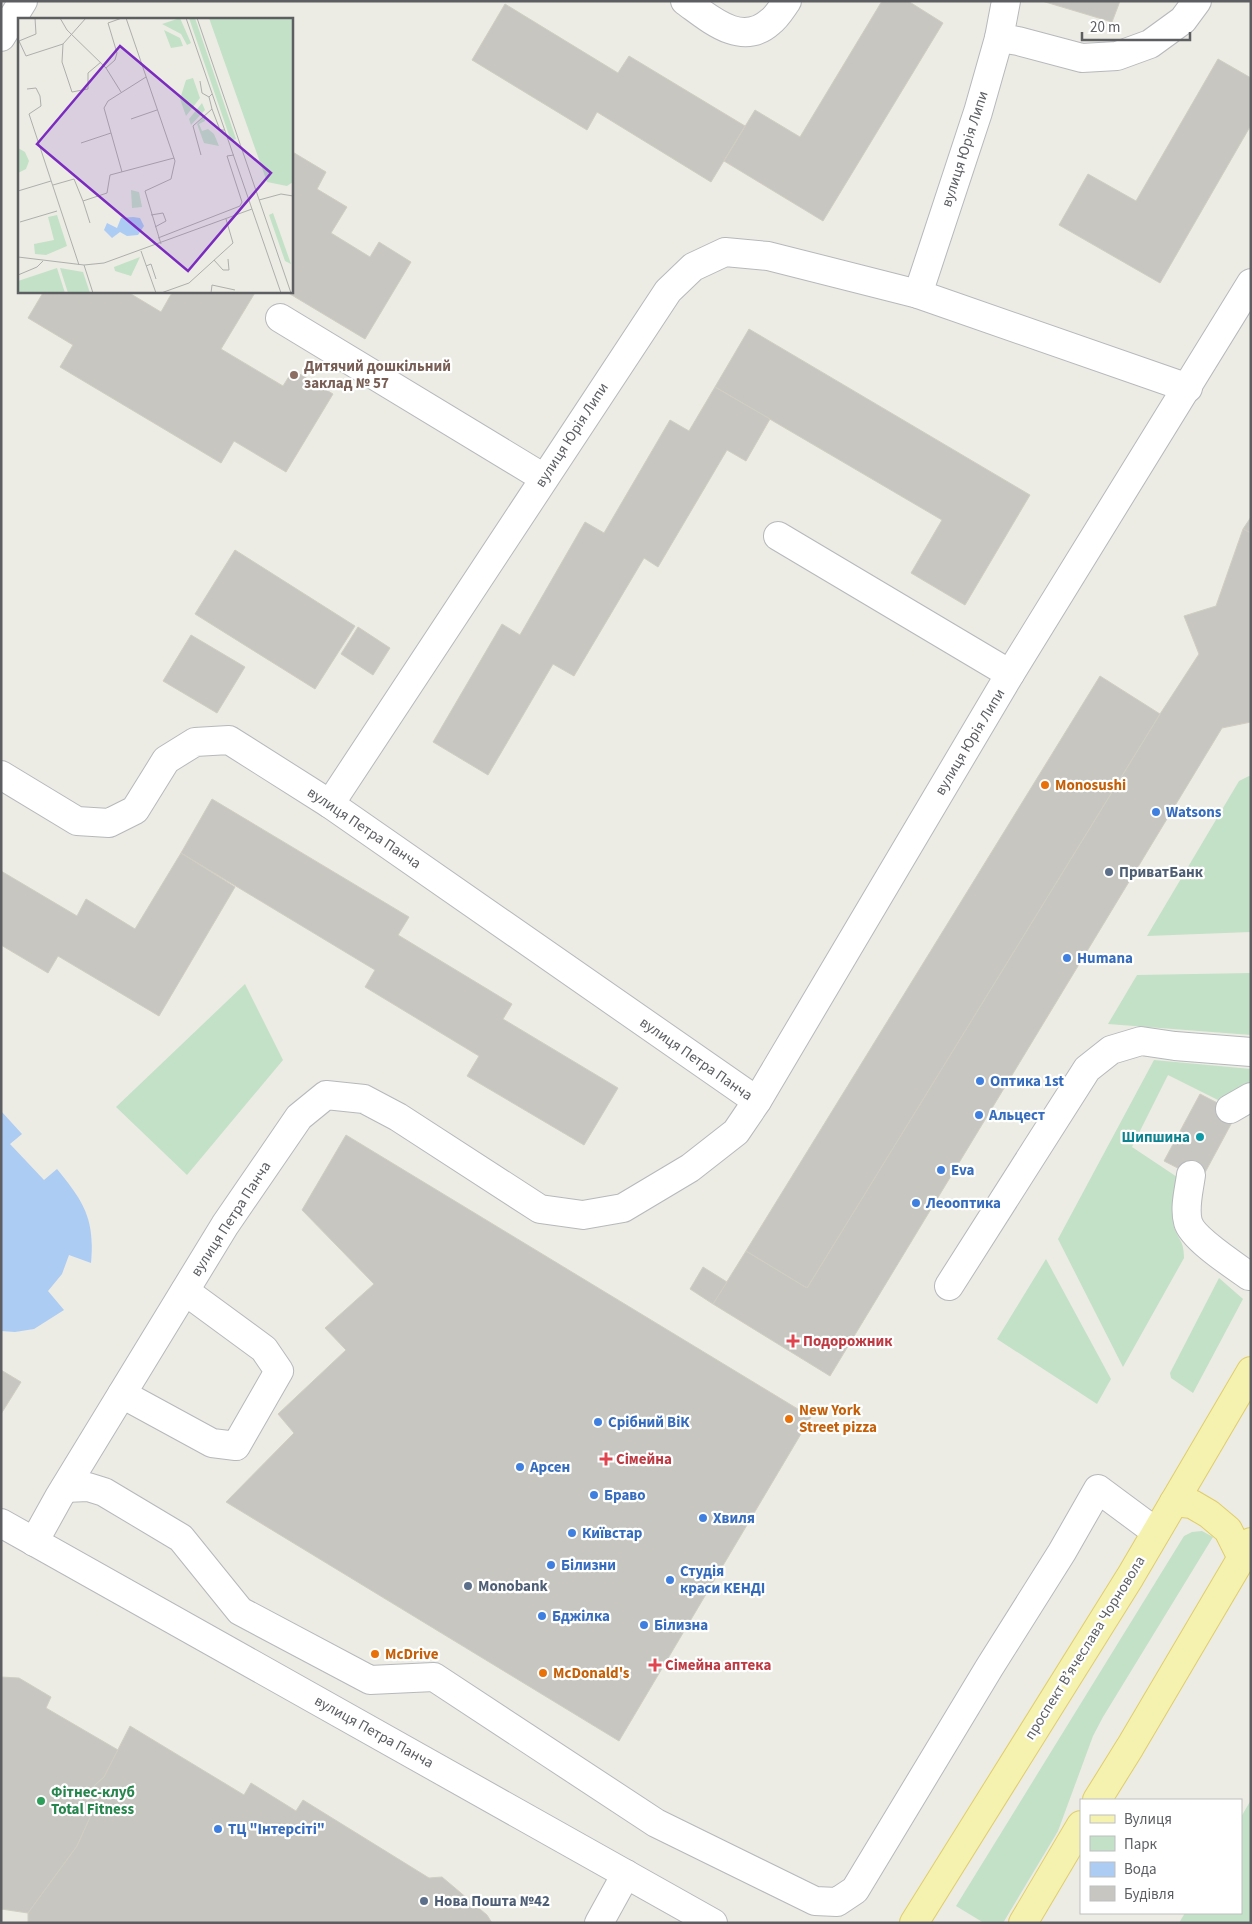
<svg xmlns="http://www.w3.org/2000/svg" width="1252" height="1924" viewBox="0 0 1252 1924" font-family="'Source Sans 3',sans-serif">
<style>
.green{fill:#c3e1c7}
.water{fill:#acccf4}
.building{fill:#c8c6c0;stroke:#d0cec3}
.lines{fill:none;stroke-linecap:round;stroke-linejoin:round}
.minor-casing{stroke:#b6b8bc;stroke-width:30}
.major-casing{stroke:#e0cd69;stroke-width:30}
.minor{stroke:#fff;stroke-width:28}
.major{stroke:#f5f2b0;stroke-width:28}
.education-dot{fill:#8d6e63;stroke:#fff;stroke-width:2}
.food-dot{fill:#e8710a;stroke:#fff;stroke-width:2}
.shop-dot{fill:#3f7fe0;stroke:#fff;stroke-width:2}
.service-dot{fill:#5c6f8a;stroke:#fff;stroke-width:2}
.culture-dot{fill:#0f9aa8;stroke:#fff;stroke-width:2}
.health-dot{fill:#e0444e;stroke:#fff;stroke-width:2}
.leisure-dot{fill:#2e9e5b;stroke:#fff;stroke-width:2}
.labels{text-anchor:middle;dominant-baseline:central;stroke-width:4.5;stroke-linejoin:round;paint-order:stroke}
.street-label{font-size:15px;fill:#5c5e62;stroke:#fff}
.education-label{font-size:15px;font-weight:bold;fill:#785e54;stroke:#fff;text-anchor:start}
.food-label{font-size:15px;font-weight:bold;fill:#c56008;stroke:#fff;text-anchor:start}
.shop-label{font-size:15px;font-weight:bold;fill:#366cbe;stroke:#fff;text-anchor:start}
.service-label{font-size:15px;font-weight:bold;fill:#4e5e75;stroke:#fff;text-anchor:start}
.culture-label{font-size:15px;font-weight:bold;fill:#0d838f;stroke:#fff;text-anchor:end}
.health-label{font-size:15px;font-weight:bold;fill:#be3a42;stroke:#fff;text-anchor:start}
.leisure-label{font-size:15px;font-weight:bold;fill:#27864d;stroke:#fff;text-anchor:start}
.inset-road{fill:none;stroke:#aeafac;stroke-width:1}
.view{fill:#7b2cbf;fill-opacity:0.15;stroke:#7b2cbf;stroke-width:2.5}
.inset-edge{fill:none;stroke:#5c5e62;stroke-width:2.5}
</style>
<rect width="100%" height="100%" fill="#ecece4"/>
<!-- green -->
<g class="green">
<path d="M 1251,775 L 1251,932 L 1147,936 L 1239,781 Z"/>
<path d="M 1251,973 L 1251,1035 L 1108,1024 L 1137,975 Z"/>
<path d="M 245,984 L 283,1060 L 187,1175 L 116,1107 Z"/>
<path d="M 1154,1060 L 1251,1069 L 1251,1085 L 1226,1104 L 1168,1075 L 1132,1147 L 1180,1179 C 1176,1194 1170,1212 1174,1227 C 1179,1241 1184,1241 1184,1258 L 1123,1367 L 1058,1239 Z"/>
<path d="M 1046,1259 L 1111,1379 L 1097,1404 L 997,1339 Z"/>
<path d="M 1219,1278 L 1243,1299 L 1193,1393 L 1171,1378 L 1170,1373 Z"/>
<path d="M 1202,1531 L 1213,1537 L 1103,1717 L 1093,1736 L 1058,1831 L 1003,1923 L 984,1923 L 956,1906 L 1184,1536 L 1192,1532 Z"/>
<path d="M 1251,1800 L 1251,1923 L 1179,1923 L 1185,1913 L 1241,1913 L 1241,1817 Z"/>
</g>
<!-- water -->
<path class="water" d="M 1,1111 L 22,1134 L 10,1144 L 44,1180 L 57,1169 C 84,1202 95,1219 91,1263 L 69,1255 L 62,1274 L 48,1291 L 64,1310 L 34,1329 L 15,1332 L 1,1331 Z"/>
<!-- building -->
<g class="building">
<path d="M 882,1 L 908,1 L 943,23 L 823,221 L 724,161 L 755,110 L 800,137 Z"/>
<path d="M 1042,1 L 1120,1 L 1112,22 Z"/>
<path d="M 505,4 L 618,73 L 629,56 L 745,126 L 711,182 L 597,112 L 587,130 L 472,60 Z"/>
<path d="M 1218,59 L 1251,78 L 1251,125 L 1160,283 L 1059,225 L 1088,174 L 1136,201 Z"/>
<path d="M 291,151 L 326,172 L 317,189 L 347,207 L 331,233 L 370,257 L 379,242 L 411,262 L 365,339 L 285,291 L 291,291 Z"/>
<path d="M 44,291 L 126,291 L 161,312 L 173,291 L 256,291 L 221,349 L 283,386 L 293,370 L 333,394 L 286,472 L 234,441 L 221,463 L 60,367 L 73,345 L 28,318 Z"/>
<path d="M 749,329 L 1030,495 L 965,605 L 911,573 L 942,520 L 715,387 Z"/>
<path d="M 715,387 L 770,419 L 746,461 L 727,450 L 658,567 L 644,558 L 574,676 L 553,664 L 488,775 L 433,742 L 502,624 L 520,635 L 585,522 L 604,533 L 670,420 L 689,431 Z"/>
<path d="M 1251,517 L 1251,533 L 1243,529 Z"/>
<path d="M 1243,529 L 1251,533 L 1251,722 L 1222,728 L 830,1376 L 713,1304 L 746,1251 L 807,1288 L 1160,714 L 1199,654 L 1184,616 L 1216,606 Z"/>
<path d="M 235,550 L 355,626 L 315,689 L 195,614 Z"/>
<path d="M 358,627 L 390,648 L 373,675 L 341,654 Z"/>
<path d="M 191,635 L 245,667 L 217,713 L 163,681 Z"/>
<path d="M 1100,676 L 1160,714 L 807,1288 L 746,1251 Z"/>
<path d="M 212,799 L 409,917 L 398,935 L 512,1004 L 503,1019 L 618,1088 L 584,1145 L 467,1076 L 479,1056 L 365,987 L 375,970 L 181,853 Z"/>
<path d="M 181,853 L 235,887 L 159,1016 L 58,956 L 48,973 L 1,945 L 1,871 L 77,916 L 86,899 L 135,929 Z"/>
<path d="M 1200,1094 L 1237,1113 L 1201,1180 L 1164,1161 Z"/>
<path d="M 346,1135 L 811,1417 L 619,1741 L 226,1502 L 294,1433 L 278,1414 L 346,1350 L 325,1328 L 374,1284 L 302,1210 Z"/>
<path d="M 703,1267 L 727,1282 L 713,1304 L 690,1289 Z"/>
<path d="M 1,1370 L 21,1382 L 1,1414 Z"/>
<path d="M 1,1677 L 19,1678 L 51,1697 L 46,1708 L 118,1750 L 104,1777 L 85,1794 L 92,1813 L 77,1846 L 28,1913 L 1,1909 Z"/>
<path d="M 130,1726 L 244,1795 L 251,1783 L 296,1811 L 303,1800 L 429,1878 L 442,1877 L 487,1915 L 492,1923 L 28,1923 L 28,1913 L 77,1846 L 92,1813 L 85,1794 L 104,1777 Z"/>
</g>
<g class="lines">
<!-- minor casing -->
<g class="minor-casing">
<g id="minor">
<path d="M 685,1 C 709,18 741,48 770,22 C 777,17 782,8 787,1"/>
<path d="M 1,37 L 23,1"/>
<path d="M 999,38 L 1018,41 L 1082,58 L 1117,56 L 1150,44 L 1183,20 L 1197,1"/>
<path d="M 918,294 L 978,112 L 999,38 L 1006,1"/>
<path d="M 280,318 L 544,478"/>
<path d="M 778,536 L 1010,674"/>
<path d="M 1,775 L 77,821 L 109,823 L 135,810 L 166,760 L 195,742 L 229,740 L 330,804 L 757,1101"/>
<path d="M 330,804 L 668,291 L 693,267 L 725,252 L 768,256 L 918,294 L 1188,388"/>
<path d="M 1230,1109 L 1251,1097"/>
<path d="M 1191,1175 C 1189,1190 1184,1208 1188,1222 C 1192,1238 1235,1266 1249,1276"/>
<path d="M 949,1286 L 1087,1069 L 1111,1050 L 1141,1041 L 1175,1046 L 1251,1052"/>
<path d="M 122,1394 L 212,1443 L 236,1446 L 279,1371 L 264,1349 L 185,1291"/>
<path d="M 65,1488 L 88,1487 L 104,1492 L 181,1538 L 240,1611 L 370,1680 L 434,1677 L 656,1823 L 815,1901 L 837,1902 L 855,1890 L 989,1668 L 1062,1552 L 1098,1489 L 1156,1532"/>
<path d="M 1,1523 L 713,1923"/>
<path d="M 34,1542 L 59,1497 L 225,1225 L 299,1117 L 326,1095 L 364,1099 L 398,1117 L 540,1209 L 583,1215 L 623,1208 L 690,1168 L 736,1132 L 757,1101 L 1010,674 L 1251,283"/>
<path d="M 599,1923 L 626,1874"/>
</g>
</g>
<!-- major casing -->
<g class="major-casing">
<g id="major">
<path d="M 1174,1502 L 1192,1504 L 1209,1514 L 1228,1530 L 1241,1556"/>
<path d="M 1097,1800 L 1130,1747 L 1251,1542"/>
<path d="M 914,1923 L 1130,1577 L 1251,1371"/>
<path d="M 1023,1923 L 1081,1825"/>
</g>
</g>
<!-- minor -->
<use href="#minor" class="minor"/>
<!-- major -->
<use href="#major" class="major"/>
</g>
<!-- markers -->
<circle class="education-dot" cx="294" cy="375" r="5"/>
<g class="food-dot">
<circle cx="1045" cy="785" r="5"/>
<circle cx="789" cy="1419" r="5"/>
<circle cx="375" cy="1654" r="5"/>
<circle cx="543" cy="1673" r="5"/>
</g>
<g class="shop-dot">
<circle cx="1156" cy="812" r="5"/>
<circle cx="1067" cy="958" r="5"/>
<circle cx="980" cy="1081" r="5"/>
<circle cx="979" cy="1115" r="5"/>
<circle cx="941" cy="1170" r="5"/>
<circle cx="916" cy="1203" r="5"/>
<circle cx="598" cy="1422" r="5"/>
<circle cx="520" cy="1467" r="5"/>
<circle cx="594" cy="1495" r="5"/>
<circle cx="703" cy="1518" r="5"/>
<circle cx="572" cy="1533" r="5"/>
<circle cx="551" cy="1565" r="5"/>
<circle cx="670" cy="1580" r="5"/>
<circle cx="542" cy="1616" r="5"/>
<circle cx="644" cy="1625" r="5"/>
<circle cx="218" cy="1829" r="5"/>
</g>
<g class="service-dot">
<circle cx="1109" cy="872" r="5"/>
<circle cx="468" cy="1586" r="5"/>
<circle cx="424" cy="1901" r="5"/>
</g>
<circle class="culture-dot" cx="1200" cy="1137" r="5"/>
<g class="health-dot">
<path d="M790.5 1333.5h5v5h5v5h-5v5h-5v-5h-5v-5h5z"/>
<path d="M603.5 1451.5h5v5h5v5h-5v5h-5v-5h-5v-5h5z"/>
<path d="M652.5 1657.5h5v5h5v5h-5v5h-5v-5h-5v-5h5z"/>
</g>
<circle class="leisure-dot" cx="41" cy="1801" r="5"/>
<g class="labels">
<!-- street labels -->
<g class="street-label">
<text transform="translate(965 149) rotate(-72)">вулиця Юрія Липи</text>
<text transform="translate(572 435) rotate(-57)">вулиця Юрія Липи</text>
<text transform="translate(970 742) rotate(-59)">вулиця Юрія Липи</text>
<text transform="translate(364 828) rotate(34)">вулиця Петра Панча</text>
<text transform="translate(696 1059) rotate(35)">вулиця Петра Панча</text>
<text transform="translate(231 1219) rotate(-57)">вулиця Петра Панча</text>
<text transform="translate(1085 1648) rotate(-58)">проспект Вʼячеслава Чорновола</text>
<text transform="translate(374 1732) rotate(29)">вулиця Петра Панча</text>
</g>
<!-- education labels -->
<g class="education-label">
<text x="304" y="366">Дитячий дошкільний<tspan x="304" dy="17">заклад № 57</tspan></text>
</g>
<!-- food labels -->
<g class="food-label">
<text x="1055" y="785">Monosushi</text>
<text x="799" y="1410">New York<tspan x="799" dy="17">Street pizza</tspan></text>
<text x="385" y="1654">McDrive</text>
<text x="553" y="1673">McDonald's</text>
</g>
<!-- shop labels -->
<g class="shop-label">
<text x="1166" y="812">Watsons</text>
<text x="1077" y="958">Humana</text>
<text x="990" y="1081">Оптика 1st</text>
<text x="989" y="1115">Альцест</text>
<text x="951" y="1170">Eva</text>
<text x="926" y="1203">Леооптика</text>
<text x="608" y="1422">Срібний ВіК</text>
<text x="530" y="1467">Арсен</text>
<text x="604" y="1495">Браво</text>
<text x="713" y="1518">Хвиля</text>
<text x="582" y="1533">Київстар</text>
<text x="561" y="1565">Білизни</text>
<text x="680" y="1571">Студія<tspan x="680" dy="17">краси КЕНДІ</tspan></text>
<text x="552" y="1616">Бджілка</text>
<text x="654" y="1625">Білизна</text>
<text x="228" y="1829">ТЦ "Інтерсіті"</text>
</g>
<!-- service labels -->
<g class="service-label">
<text x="1119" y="872">ПриватБанк</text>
<text x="478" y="1586">Monobank</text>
<text x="434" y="1901">Нова Пошта №42</text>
</g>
<!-- culture labels -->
<g class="culture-label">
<text x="1190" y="1137">Шипшина</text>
</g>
<!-- health labels -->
<g class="health-label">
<text x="803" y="1341">Подорожник</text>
<text x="616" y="1459">Сімейна</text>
<text x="665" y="1665">Сімейна аптека</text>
</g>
<!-- leisure labels -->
<g class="leisure-label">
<text x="51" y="1792">Фітнес-клуб<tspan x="51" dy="17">Total Fitness</tspan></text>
</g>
</g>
<!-- overview -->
<g transform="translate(18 18)">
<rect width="275" height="275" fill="#ecece4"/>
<path d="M 162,0 L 173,25 L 169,27 L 163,16 L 144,6 ZM 171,0 L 177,0 L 218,121 L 213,123 ZM 191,0 L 275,0 L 275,164 L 269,168 L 249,164 ZM 146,12 L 162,20 L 165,28 L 153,30 ZM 175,60 L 182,80 L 168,98 L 162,81 L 168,62 ZM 184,85 L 187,92 L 173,107 L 171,101 ZM 187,97 L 187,103 L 181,106 L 184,113 L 190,111 L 196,116 L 201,128 L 186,125 L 179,106 ZM 0,130 L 7,134 L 11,143 L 8,151 L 0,155 ZM 113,172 L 121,174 L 124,189 L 114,190 ZM 255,195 L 273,246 L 267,243 L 251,197 ZM 39,197 L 49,228 L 28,237 L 17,236 L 16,226 L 36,222 L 30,199 ZM 122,239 L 113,258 L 97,253 L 96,249 ZM 39,250 L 47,275 L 0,275 L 0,263 ZM 42,250 L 65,254 L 72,275 L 50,275 Z" fill="#c3e1c7"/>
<path d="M 115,199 L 122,200 L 126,208 L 120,217 L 109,218 L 102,214 L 94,220 L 86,212 L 89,205 L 99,210 L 103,200 Z" fill="#acccf4"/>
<path class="inset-road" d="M 17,0 L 18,16 L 1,23 L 8,38 L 45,26M 42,0 L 49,12 L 88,50 L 103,74M 68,0 L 45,26 L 44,44 L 54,74 L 70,71 L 70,55 L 83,44M 108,0 L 157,143 L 153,161 L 127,173 L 143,226M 168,0 L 263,275M 179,0 L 273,275M 88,50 L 97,42 L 99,35 L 90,5 L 104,0M 182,63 L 184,75 L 191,79M 9,71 L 18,70 L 22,78 L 23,88 L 11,96 L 12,99 L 61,247M 194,91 L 202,112 L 207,112M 113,101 L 139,92M 63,125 L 93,115M 183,137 L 175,108 L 194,91 L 191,79 L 194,76M 104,154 L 86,90 L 90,83 L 128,59M 35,167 L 56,161 L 65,183 L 89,175 L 92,157 L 156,140M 0,173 L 33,163M 241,182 L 263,176 L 275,178M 65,183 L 72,205M 133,197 L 145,195 L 148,203 L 137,209M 2,204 L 39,193M 140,220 L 222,188 L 224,184 L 209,138 L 216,137M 123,233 L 138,275M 0,239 L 66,247 L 86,245 L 234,191M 196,242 L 205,252 L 211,252 L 210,241M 66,247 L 75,275M 128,248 L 133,246 L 138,261M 0,257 L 19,249 L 25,243M 143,275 L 171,265 L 215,225 L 208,201M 193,275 L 194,267 L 217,272"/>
<path class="view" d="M 102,28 L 253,155 L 170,253 L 19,126 Z"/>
<rect width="275" height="275" class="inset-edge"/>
</g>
<!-- border -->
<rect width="1252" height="1924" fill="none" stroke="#5c5e62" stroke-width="5"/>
<!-- legend -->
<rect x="1080" y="1799" width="162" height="115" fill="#ffffff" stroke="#bebfc0"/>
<rect x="1090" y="1815" width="25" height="8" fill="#f5f2b0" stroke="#bebfc0"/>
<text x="1124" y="1824" font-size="15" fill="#5c5e62">Вулиця</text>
<rect x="1090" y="1836" width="25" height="15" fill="#c3e1c7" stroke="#bebfc0"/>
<text x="1124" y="1849" font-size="15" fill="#5c5e62">Парк</text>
<rect x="1090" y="1862" width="25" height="15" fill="#acccf4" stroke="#bebfc0"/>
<text x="1124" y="1874" font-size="15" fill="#5c5e62">Вода</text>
<rect x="1090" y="1886" width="25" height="15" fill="#c8c6c0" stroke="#bebfc0"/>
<text x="1124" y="1899" font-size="15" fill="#5c5e62">Будівля</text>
<!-- scale -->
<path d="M1082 32v8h108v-8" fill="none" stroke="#5c5e62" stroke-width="2.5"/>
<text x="1090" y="32" font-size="15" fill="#5c5e62" stroke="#ffffff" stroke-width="4" paint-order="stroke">20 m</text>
</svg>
